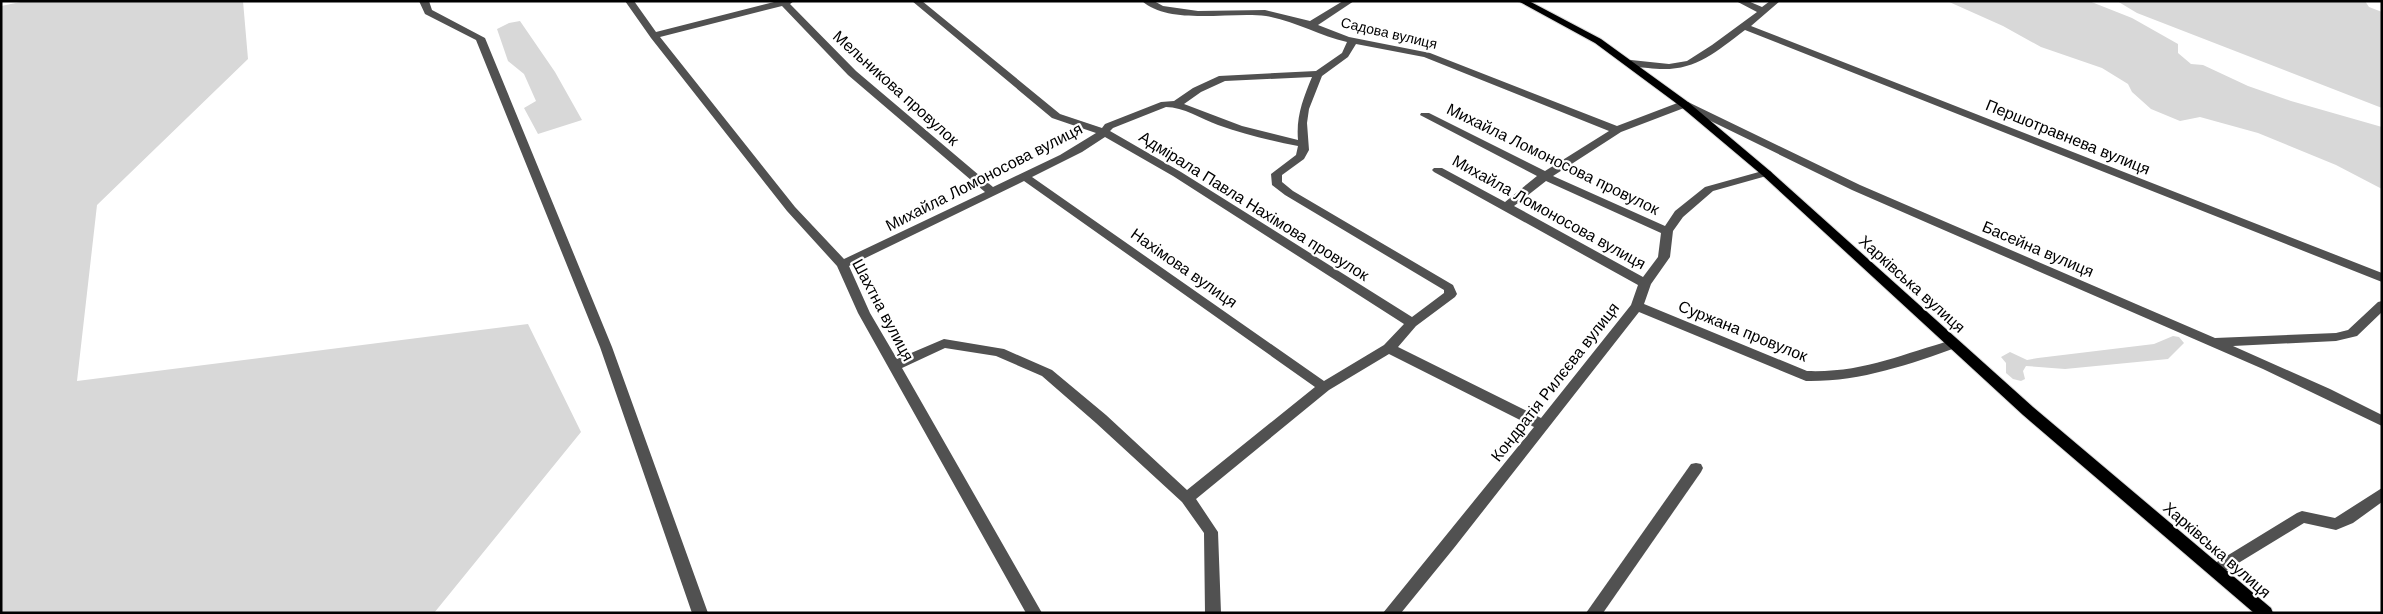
<svg xmlns="http://www.w3.org/2000/svg" width="2383" height="614" viewBox="0 0 2383 614" font-family="Helvetica,sans-serif">
<style>
.green{fill:#d8d8d8}
.lines{fill:none;stroke-linecap:round;stroke-linejoin:round}
.major-casing{stroke:#dbdbdb;stroke-width:2}
.minor{fill:#515151;fill-rule:evenodd}
.major{fill:#000;fill-rule:evenodd}
.labels{text-anchor:middle;dominant-baseline:central;stroke-width:4.5;stroke-linejoin:round;paint-order:stroke}
.far-street-label{font-size:14px;fill:#000;stroke:#fff}
.street-label{font-size:16px;fill:#000;stroke:#fff}
</style>
<rect width="100%" height="100%" fill="#fff"/>
<!-- green -->
<g class="green">
<path d="M 26,1 L 243,1 L 248,59 L 97,205 L 77,381 L 528,324 L 581,432 L 434,613 L 1,613 L 1,6 Z"/>
<path d="M 1947,1 L 2089,1 L 2132,18 L 2178,44 L 2178,53 L 2191,64 L 2203,65 L 2248,86 L 2291,101 L 2382,127 L 2382,189 L 2336,165 L 2258,133 L 2200,117 L 2180,121 L 2151,109 L 2132,92 L 2128,84 L 2102,68 L 2041,47 L 2003,26 Z"/>
<path d="M 2117,1 L 2365,1 L 2369,7 L 2382,12 L 2382,108 L 2137,13 Z"/>
<path d="M 520,21 L 555,72 L 582,120 L 538,134 L 524,108 L 536,101 L 524,74 L 508,61 L 497,29 L 509,23 Z"/>
<path d="M 2173,336 L 2179,337 L 2184,343 L 2168,359 L 2065,369 L 2026,366 L 2023,371 L 2025,379 L 2021,381 L 2013,379 L 2006,373 L 2006,363 L 2001,357 L 2010,352 L 2027,360 L 2038,358 L 2154,344 Z"/>
</g>
<g class="lines">
<!-- major casing -->
<g class="major-casing">
<path id="major" d="M 1518,1 L 1529,1 L 1601,39 L 1688,102 L 1770,171 L 2033,407 L 2271,608 L 2273,613 L 2254,613 L 2023,415 L 1762,175 L 1680,106 L 1595,43 Z"/>
</g>
<!-- minor -->
<g class="minor">
<path d="M 419,1 L 429,1 L 432,10 L 485,38 L 612,347 L 708,613 L 692,613 L 600,347 L 476,40 L 425,14 Z"/>
<path d="M 625,1 L 634,1 L 656,32 L 778,1 L 794,1 L 790,4 L 856,71 L 993,187 L 1060,155 L 1096,133 L 1052,118 L 912,1 L 922,1 L 1060,114 L 1102,128 L 1105,124 L 1161,102 L 1174,101 L 1193,88 L 1219,76 L 1316,71 L 1342,53 L 1347,42 C 1320,36 1295,21 1266,16 C 1232,11 1170,26 1142,1 L 1154,1 L 1163,6 L 1198,11 L 1265,10 L 1310,21 L 1343,1 L 1354,1 L 1318,25 L 1349,37 L 1430,53 L 1617,126 L 1680,102 L 1688,102 L 1860,185 L 2215,338 L 2336,333 L 2348,330 L 2378,302 L 2382,301 L 2382,312 L 2357,336 L 2336,341 L 2233,346 L 2330,389 L 2382,415 L 2382,426 L 2263,369 L 1852,190 L 1684,108 L 1621,132 L 1553,176 L 1665,226 L 1675,211 L 1705,187 L 1766,170 L 1770,171 L 1772,173 L 1770,175 L 1713,191 L 1683,217 L 1673,231 L 1670,257 L 1651,284 L 1644,304 L 1807,371 C 1864,373 1901,354 1953,340 L 1959,344 L 1958,347 C 1908,365 1859,382 1806,381 L 1639,312 L 1454,548 L 1401,613 L 1383,613 L 1534,427 L 1389,354 L 1329,390 L 1196,499 L 1218,532 L 1221,613 L 1205,613 L 1204,533 L 1182,502 L 1096,423 L 1042,376 L 996,356 L 945,348 L 902,368 L 1042,613 L 1026,613 L 858,313 L 837,266 L 787,211 L 651,38 ZM 782,6 L 848,75 L 985,192 L 844,259 L 795,207 L 660,37 ZM 1356,44 L 1424,57 L 1609,131 L 1545,171 L 1429,113 L 1421,113 L 1420,115 L 1537,176 L 1505,202 L 1442,168 L 1434,168 L 1432,170 L 1434,172 L 1638,285 L 1631,305 L 1541,418 L 1398,347 L 1416,326 L 1455,297 L 1457,294 L 1453,285 L 1293,191 L 1282,182 L 1282,175 L 1304,159 L 1309,150 L 1307,123 L 1309,109 L 1322,76 L 1348,57 ZM 1312,77 C 1303,99 1296,116 1298,140 L 1242,126 L 1184,104 L 1201,92 L 1225,81 ZM 1166,107 C 1183,107 1202,119 1218,125 C 1244,134 1271,141 1298,146 L 1296,155 L 1271,174 L 1272,185 L 1285,195 L 1444,290 L 1444,293 L 1412,317 L 1181,172 L 1110,131 L 1113,128 ZM 1105,137 L 1173,176 L 1404,324 L 1384,345 L 1324,381 L 1032,177 L 1082,152 ZM 1024,181 L 1315,387 L 1187,490 L 1106,415 L 1052,370 L 1004,349 L 944,339 L 897,359 L 870,313 L 849,266 ZM 1546,181 L 1661,233 L 1658,257 L 1643,277 L 1514,206 Z"/>
<path d="M 1736,1 L 1748,1 L 1762,7 L 1770,1 L 1780,1 L 1751,26 L 2382,273 L 2382,282 L 1745,30 C 1712,55 1692,74 1648,68 C 1641,67 1631,68 1626,63 L 1631,60 L 1669,64 L 1687,61 L 1712,45 L 1757,12 Z"/>
<path d="M 1696,463 L 1701,464 L 1703,468 L 1701,472 L 1603,613 L 1586,613 L 1691,464 Z"/>
<path d="M 2382,488 L 2382,502 L 2353,523 L 2336,530 L 2304,523 L 2222,573 L 2217,575 L 2212,573 L 2209,569 L 2212,565 L 2297,513 L 2302,511 L 2335,518 Z"/>
</g>
<!-- major -->
<use href="#major" class="major"/>
</g>
<g class="labels">
<!-- far-street labels -->
<g class="far-street-label">
<text transform="translate(1389 33) rotate(13)">Садова вулиця</text>
</g>
<!-- street labels -->
<g class="street-label">
<text transform="translate(896 88) rotate(42)">Мельникова провулок</text>
<text transform="translate(2068 137) rotate(22)">Першотравнева вулиця</text>
<text transform="translate(1553 159) rotate(26)">Михайла Ломоносова провулок</text>
<text transform="translate(984 177) rotate(-27)">Михайла Ломоносова вулиця</text>
<text transform="translate(1254 206) rotate(32)">Адмірала Павла Нахімова провулок</text>
<text transform="translate(1549 212) rotate(29)">Михайла Ломоносова вулиця</text>
<text transform="translate(2038 249) rotate(23)">Басейна вулиця</text>
<text transform="translate(1184 268) rotate(35)">Нахімова вулиця</text>
<text transform="translate(1912 284) rotate(42)">Харківська вулиця</text>
<text transform="translate(883 310) rotate(62)">Шахтна вулиця</text>
<text transform="translate(1743 331) rotate(22)">Суржана провулок</text>
<text transform="translate(1555 382) rotate(-52)">Кондратія Рилєєва вулиця</text>
<text transform="translate(2217 550) rotate(41)">Харківська вулиця</text>
</g>
</g>
<!-- border -->
<rect width="2383" height="614" fill="none" stroke="#000000" stroke-width="5"/>
</svg>
